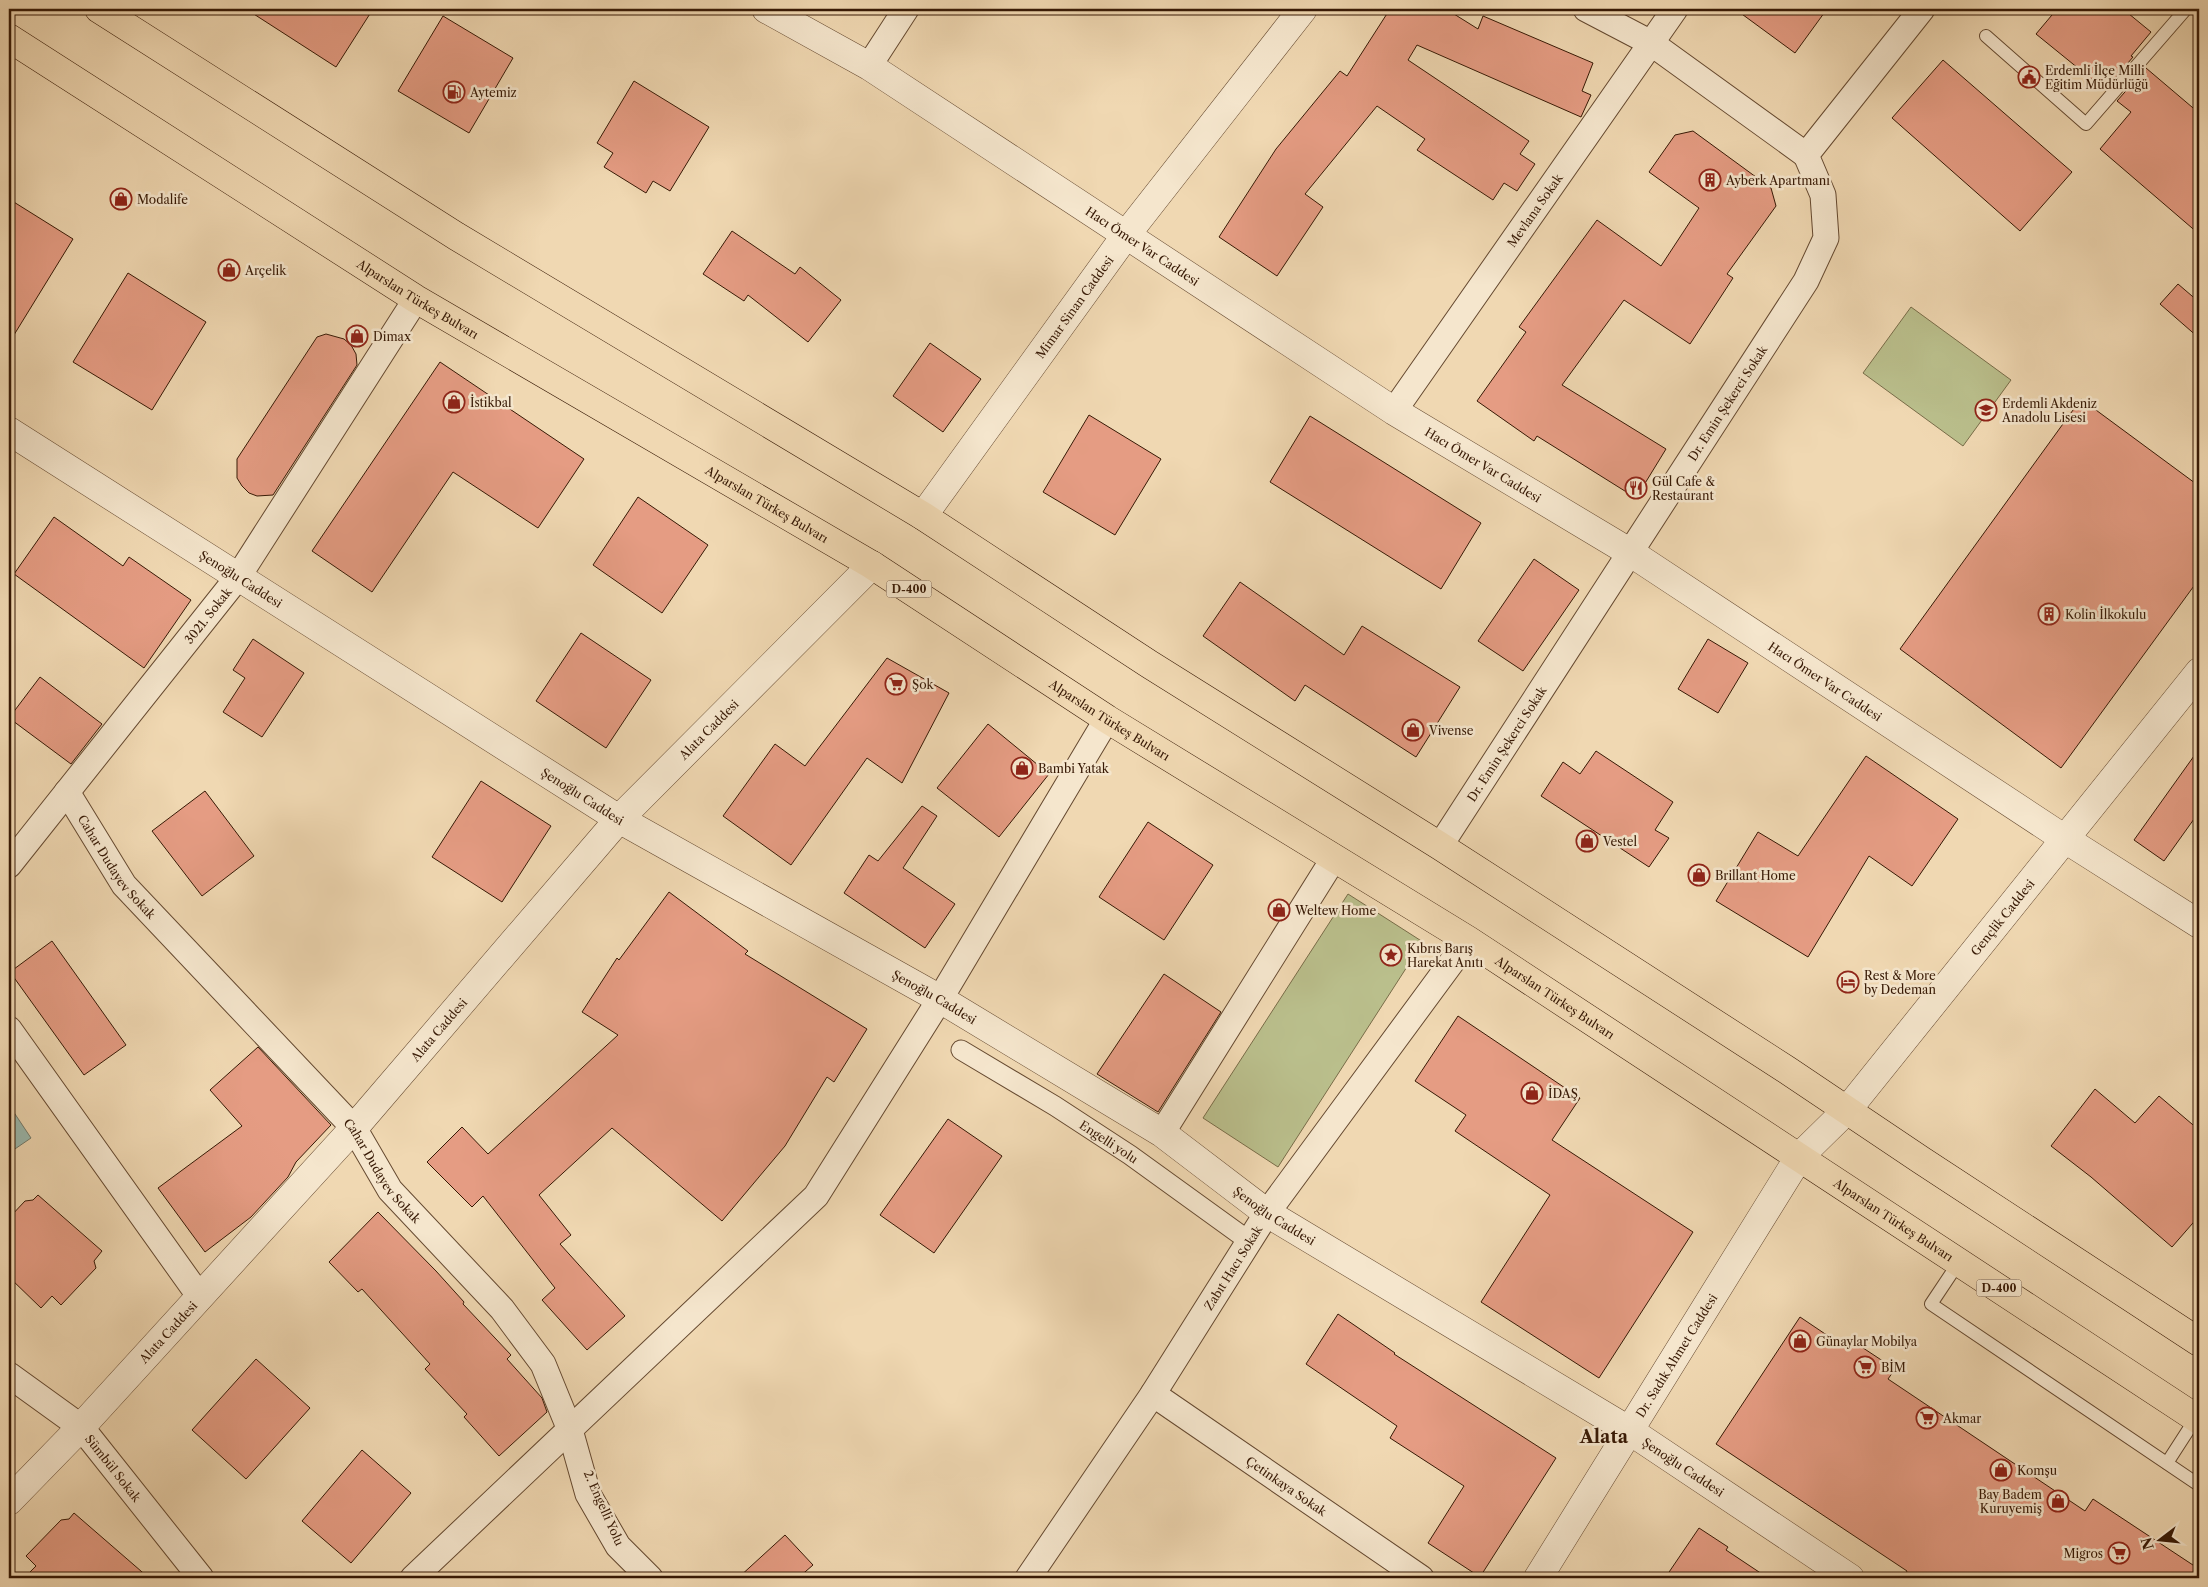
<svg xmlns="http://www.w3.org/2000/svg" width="2208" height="1587" viewBox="0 0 2208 1587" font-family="'Libre Caslon Text',serif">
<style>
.green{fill:#babf8c;stroke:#786c48}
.water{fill:#9ab9ae;stroke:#72796a}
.building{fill:#e59c83;stroke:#371905}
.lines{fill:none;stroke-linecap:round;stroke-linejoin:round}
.service-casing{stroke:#654930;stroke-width:14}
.pedestrian-casing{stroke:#654930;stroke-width:21}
.minor-casing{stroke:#654930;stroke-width:27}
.tertiary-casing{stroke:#654930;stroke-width:29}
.trunk-casing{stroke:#371905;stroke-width:29}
.service{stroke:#f5e6cd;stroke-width:12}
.pedestrian{stroke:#f5e6cd;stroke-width:19}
.minor{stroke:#f5e6cd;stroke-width:25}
.tertiary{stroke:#f5e6cd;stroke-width:28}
.trunk{stroke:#f0d8b2;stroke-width:28}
.labels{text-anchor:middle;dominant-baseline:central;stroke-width:5;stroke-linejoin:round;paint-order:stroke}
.shield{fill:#f5e6cd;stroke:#705641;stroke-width:1}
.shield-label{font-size:11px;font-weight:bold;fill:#371905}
.poi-label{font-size:12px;fill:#371905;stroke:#f5e6cd;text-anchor:start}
.street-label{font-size:12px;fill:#371905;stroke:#f5e6cd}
.district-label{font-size:18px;font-weight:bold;fill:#371905;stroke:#f5e6cd}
</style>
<rect width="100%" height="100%" fill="#f0d8b2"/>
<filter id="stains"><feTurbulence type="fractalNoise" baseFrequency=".004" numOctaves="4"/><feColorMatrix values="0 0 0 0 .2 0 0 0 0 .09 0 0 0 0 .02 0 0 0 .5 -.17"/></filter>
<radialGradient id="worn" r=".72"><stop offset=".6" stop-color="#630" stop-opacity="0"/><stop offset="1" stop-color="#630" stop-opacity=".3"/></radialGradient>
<!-- green -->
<g class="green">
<path d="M 1911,307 L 2011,380 L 1963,446 L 1863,373 Z"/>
<path d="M 1348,894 L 1423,942 L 1278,1167 L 1203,1118 Z"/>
</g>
<!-- water -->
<path class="water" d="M 9,1105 L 31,1138 L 9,1153 Z"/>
<!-- building -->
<g class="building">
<path d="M 246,9 L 373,9 L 336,67 Z"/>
<path d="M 1390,9 L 1446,9 L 1478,29 L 1483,16 L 1593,63 L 1582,91 L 1591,95 L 1581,117 L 1417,45 L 1408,60 L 1529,141 L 1520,154 L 1535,164 L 1517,191 L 1504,183 L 1493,200 L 1417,150 L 1425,139 L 1377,106 L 1305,194 L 1323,207 L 1277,276 L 1219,237 L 1276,149 L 1340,71 L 1347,76 Z"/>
<path d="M 1735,9 L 1827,9 L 1795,53 Z"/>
<path d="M 2057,9 L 2123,9 L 2151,32 L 2131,56 L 2133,57 L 2105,90 L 2036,34 Z"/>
<path d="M 443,16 L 513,58 L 469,133 L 398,91 Z"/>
<path d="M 1943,60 L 2072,172 L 2020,231 L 1892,118 Z"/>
<path d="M 2146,68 L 2199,113 L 2199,234 L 2100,149 L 2131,112 L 2117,101 Z"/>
<path d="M 634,81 L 709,127 L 670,191 L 653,181 L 646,193 L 604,167 L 613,153 L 597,143 Z"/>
<path d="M 1693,131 L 1771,188 L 1776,206 L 1727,274 L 1733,278 L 1690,344 L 1624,300 L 1562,385 L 1666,449 L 1636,498 L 1537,436 L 1534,441 L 1477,401 L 1526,332 L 1519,327 L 1597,220 L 1661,266 L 1699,208 L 1649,172 L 1675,135 Z"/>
<path d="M 9,199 L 73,239 L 9,343 Z"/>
<path d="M 732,231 L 795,274 L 800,267 L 841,300 L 808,342 L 748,295 L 744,301 L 703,274 Z"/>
<path d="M 128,273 L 206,322 L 152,410 L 73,362 Z"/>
<path d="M 2178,284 L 2199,302 L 2199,338 L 2160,304 Z"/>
<path d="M 326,334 L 344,339 L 351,345 L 356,354 L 357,365 L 273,495 L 257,496 L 249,493 L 242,486 L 237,478 L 237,459 L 317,337 Z"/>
<path d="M 930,343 L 981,379 L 943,432 L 893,396 Z"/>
<path d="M 440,362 L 584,459 L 538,528 L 453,472 L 372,592 L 312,551 Z"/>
<path d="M 2081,399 L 2199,486 L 2199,579 L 2061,768 L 1900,649 Z"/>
<path d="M 1089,415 L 1161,459 L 1115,535 L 1043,492 Z"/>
<path d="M 1310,416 L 1481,523 L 1441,589 L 1270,482 Z"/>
<path d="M 638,497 L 708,545 L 662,613 L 593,565 Z"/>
<path d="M 54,517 L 123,566 L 129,557 L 191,600 L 144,668 L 14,574 Z"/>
<path d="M 1534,559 L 1579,590 L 1523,671 L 1478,641 Z"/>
<path d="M 1240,582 L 1344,655 L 1362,626 L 1460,687 L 1416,757 L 1305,685 L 1295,701 L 1203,636 Z"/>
<path d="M 581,633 L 651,680 L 606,748 L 536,701 Z"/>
<path d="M 253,639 L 304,673 L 262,737 L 223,712 L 245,678 L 233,670 Z"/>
<path d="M 1708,639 L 1748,663 L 1718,713 L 1678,689 Z"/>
<path d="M 887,658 L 949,693 L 902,783 L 867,758 L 791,865 L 723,816 L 775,744 L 805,766 Z"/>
<path d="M 40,677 L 102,724 L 71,764 L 9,718 Z"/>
<path d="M 988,724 L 1049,774 L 999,837 L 937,788 Z"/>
<path d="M 2199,749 L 2199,812 L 2164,861 L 2134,840 Z"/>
<path d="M 1596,751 L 1673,802 L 1655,830 L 1669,838 L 1649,867 L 1541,796 L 1563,762 L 1580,774 Z"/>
<path d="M 1866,756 L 1958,819 L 1912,886 L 1869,856 L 1808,957 L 1716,901 L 1758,832 L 1798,856 Z"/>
<path d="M 481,781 L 551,826 L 502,902 L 432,857 Z"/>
<path d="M 205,791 L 254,856 L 202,896 L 152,831 Z"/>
<path d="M 922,806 L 937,816 L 903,868 L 955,904 L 925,948 L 844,893 L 869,855 L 878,861 Z"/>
<path d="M 1148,822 L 1213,865 L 1164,940 L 1099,897 Z"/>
<path d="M 669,892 L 748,951 L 745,954 L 867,1029 L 834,1082 L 827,1077 L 785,1146 L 722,1221 L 612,1128 L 539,1195 L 571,1235 L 560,1244 L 625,1316 L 587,1350 L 542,1300 L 555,1288 L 483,1196 L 472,1207 L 427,1162 L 462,1127 L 488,1154 L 618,1035 L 582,1012 L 617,958 L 619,960 Z"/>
<path d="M 52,941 L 126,1045 L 84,1075 L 10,972 Z"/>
<path d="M 1164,974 L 1221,1012 L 1158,1112 L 1097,1074 Z"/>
<path d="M 1458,1016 L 1580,1098 L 1552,1140 L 1693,1232 L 1599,1378 L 1481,1302 L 1550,1195 L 1455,1131 L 1466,1115 L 1415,1081 Z"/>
<path d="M 258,1047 L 331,1125 L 296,1162 L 288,1177 L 251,1217 L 205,1252 L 158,1188 L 242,1126 L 210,1090 Z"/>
<path d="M 2095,1089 L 2135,1123 L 2159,1096 L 2199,1130 L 2199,1216 L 2172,1247 L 2091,1177 L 2051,1146 Z"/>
<path d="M 948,1119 L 1002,1156 L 934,1253 L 880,1215 Z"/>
<path d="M 38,1195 L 102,1251 L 94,1261 L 96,1268 L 61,1305 L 52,1296 L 41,1308 L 9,1277 L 9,1218 L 25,1201 L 33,1200 Z"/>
<path d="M 378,1212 L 436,1271 L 464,1302 L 463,1304 L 511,1355 L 507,1359 L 542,1398 L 547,1412 L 499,1456 L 464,1417 L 467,1414 L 425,1369 L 430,1364 L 362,1289 L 358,1292 L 329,1262 Z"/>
<path d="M 1338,1314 L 1395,1353 L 1394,1354 L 1556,1458 L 1480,1577 L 1428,1543 L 1464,1486 L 1390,1438 L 1397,1426 L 1306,1364 Z"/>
<path d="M 1800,1317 L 1849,1350 L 1854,1342 L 1895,1369 L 1888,1379 L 2085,1511 L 2093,1499 L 2199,1569 L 2199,1578 L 1904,1578 L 1907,1571 L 1716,1444 Z"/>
<path d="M 256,1359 L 310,1408 L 246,1479 L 192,1430 Z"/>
<path d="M 362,1450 L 411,1493 L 351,1563 L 302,1521 Z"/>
<path d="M 74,1513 L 149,1578 L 24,1578 L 36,1566 L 26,1556 L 61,1520 L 69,1519 Z"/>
<path d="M 1699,1528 L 1728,1547 L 1726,1550 L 1768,1578 L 1665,1578 Z"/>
<path d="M 785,1535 L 813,1565 L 798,1578 L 738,1578 Z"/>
</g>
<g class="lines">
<!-- service casing -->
<g class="service-casing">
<g id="service">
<path d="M 1986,36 L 2086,124 L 2186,9"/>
<path d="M 1959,1262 L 1931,1304 L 2199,1485"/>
<path d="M 2167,1463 L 2196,1418"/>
</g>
</g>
<!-- pedestrian casing -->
<g class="pedestrian-casing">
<g id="pedestrian">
<path id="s1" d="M 961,1050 L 1055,1106 L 1130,1155 L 1249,1241"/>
</g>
</g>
<!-- minor casing -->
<g class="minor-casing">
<g id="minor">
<path d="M 1586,9 L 1651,43 L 1806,155"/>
<path d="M 869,66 L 906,9"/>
<path id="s2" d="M 1394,411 L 1675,9"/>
<path id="s3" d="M 67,792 L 124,885 L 354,1128 L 390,1190 L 502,1309 L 543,1364 L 570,1430 L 588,1494 L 618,1546 L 650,1578"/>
<path id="s4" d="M 1440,846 L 1806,281 L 1826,238 L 1823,195 L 1806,155 L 1922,9"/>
<path id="s5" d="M 9,865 L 238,577 L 416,299"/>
<path d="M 9,1029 L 200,1297"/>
<path d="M 1162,1133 L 1334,858"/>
<path id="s6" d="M 9,1375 L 81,1427 L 201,1578"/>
<path id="s7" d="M 1153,1394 L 1421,1578"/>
<path d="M 413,1578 L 816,1196 L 940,999 L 1107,719"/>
<path id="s8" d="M 1028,1578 L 1153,1394 L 1267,1213 L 1468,940"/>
</g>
</g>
<!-- tertiary casing -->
<g class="tertiary-casing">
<g id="tertiary">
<path id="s9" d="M 766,9 L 869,66 L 1394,411 L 1631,553 L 2065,839 L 2199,924"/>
<path id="s10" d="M 9,431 L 619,819 L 940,999 L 1162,1133 L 1267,1213 L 1630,1431 L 1850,1578"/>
<path id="s11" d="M 923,516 L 1126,235 L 1303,9"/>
<path id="s12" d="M 9,1501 L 81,1427 L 354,1128 L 619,819 L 872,565"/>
<path id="s13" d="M 1538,1578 L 1799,1157 L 1848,1109 L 2199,672"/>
</g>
</g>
<!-- trunk casing -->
<g class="trunk-casing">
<g id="trunk">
<path d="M 99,9 L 456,236 L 923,516 L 1149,664 L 1440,846 L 1787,1070 L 1921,1160 L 2199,1342"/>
<path id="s14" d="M 9,38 L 416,299 L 872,565 L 1107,719 L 1468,940 L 2199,1420"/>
</g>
</g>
<!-- service -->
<use href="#service" class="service"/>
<!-- pedestrian -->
<use href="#pedestrian" class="pedestrian"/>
<!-- minor -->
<use href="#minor" class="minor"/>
<!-- tertiary -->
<use href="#tertiary" class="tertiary"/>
<!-- trunk -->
<use href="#trunk" class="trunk"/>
</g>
<!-- icons -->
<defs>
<g id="civic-ring" transform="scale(1.125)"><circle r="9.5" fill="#f5e6cd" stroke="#8f2418" stroke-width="1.5"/><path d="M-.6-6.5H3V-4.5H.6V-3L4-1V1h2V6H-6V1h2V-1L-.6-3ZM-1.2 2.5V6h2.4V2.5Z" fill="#8f2418"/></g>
<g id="fuel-ring" transform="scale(1.125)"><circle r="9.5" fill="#f5e6cd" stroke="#8f2418" stroke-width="1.5"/><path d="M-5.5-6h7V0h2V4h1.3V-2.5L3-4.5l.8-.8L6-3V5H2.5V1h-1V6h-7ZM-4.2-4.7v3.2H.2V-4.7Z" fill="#8f2418"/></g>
<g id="building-ring" transform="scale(1.125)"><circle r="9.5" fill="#f5e6cd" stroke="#8f2418" stroke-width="1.5"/><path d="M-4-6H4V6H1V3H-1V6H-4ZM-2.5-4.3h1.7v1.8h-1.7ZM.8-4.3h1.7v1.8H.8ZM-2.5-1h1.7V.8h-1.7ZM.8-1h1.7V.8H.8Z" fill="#8f2418"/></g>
<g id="shop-ring" transform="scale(1.125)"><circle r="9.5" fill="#f5e6cd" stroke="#8f2418" stroke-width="1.5"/><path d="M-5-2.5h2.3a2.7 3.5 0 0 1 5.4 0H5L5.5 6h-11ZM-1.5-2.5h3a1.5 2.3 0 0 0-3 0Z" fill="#8f2418"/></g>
<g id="school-ring" transform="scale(1.125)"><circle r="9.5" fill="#f5e6cd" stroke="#8f2418" stroke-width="1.5"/><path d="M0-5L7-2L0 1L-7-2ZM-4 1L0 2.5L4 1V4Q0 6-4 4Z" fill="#8f2418"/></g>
<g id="restaurant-ring" transform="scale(1.125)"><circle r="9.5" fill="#f5e6cd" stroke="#8f2418" stroke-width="1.5"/><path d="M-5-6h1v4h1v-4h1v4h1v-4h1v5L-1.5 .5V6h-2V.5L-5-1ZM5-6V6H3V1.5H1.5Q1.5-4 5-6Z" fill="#8f2418"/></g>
<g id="supermarket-ring" transform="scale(1.125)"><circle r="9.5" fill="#f5e6cd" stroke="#8f2418" stroke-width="1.5"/><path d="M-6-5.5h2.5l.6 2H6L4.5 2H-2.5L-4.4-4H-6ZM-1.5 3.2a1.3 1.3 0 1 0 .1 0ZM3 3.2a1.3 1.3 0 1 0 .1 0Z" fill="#8f2418"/></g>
<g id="sight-ring" transform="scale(1.125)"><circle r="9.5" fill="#f5e6cd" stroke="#8f2418" stroke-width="1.5"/><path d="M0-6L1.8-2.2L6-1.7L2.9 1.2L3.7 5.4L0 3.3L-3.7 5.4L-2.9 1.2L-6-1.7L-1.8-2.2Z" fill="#8f2418"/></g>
<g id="hotel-ring" transform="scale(1.125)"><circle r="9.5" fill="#f5e6cd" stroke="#8f2418" stroke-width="1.5"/><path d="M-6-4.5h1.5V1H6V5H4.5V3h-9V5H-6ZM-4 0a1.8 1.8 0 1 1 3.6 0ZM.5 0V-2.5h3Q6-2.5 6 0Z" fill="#8f2418"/></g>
</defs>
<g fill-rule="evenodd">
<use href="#civic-ring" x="2029" y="77"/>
<use href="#fuel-ring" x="454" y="92"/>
<use href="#building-ring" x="1710" y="180"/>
<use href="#shop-ring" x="121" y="199"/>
<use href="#shop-ring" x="229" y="270"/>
<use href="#shop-ring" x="357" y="336"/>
<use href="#shop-ring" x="454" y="402"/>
<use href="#school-ring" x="1986" y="410"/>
<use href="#restaurant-ring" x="1636" y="488"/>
<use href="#building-ring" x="2049" y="614"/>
<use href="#supermarket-ring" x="896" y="684"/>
<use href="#shop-ring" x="1413" y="730"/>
<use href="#shop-ring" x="1022" y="768"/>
<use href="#shop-ring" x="1587" y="841"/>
<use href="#shop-ring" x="1699" y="875"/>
<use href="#shop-ring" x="1279" y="910"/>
<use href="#sight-ring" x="1391" y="955"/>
<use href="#hotel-ring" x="1848" y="982"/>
<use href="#shop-ring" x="1532" y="1093"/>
<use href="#shop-ring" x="1800" y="1341"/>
<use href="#supermarket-ring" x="1865" y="1367"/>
<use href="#supermarket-ring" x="1927" y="1418"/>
<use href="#shop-ring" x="2001" y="1470"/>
<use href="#shop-ring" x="2058" y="1501"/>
<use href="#supermarket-ring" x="2119" y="1553"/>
</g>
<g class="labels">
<!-- shield labels -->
<g class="shield">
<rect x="886.5" y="580.5" width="45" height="17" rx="4"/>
<rect x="1976.5" y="1279.5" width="45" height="17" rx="4"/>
</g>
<g class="shield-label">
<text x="909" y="589">D-400</text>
<text x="1999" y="1288">D-400</text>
</g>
<!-- poi labels -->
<g class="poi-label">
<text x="2045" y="70">Erdemli İlçe Milli<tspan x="2045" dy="14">Eğitim Müdürlüğü</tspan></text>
<text x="470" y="92">Aytemiz</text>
<text x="1726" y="180">Ayberk Apartmanı</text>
<text x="137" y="199">Modalife</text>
<text x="245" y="270">Arçelik</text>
<text x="373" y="336">Dimax</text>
<text x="470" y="402">İstikbal</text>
<text x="2002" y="403">Erdemli Akdeniz<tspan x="2002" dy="14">Anadolu Lisesi</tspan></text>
<text x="1652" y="481">Gül Cafe &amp;<tspan x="1652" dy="14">Restaurant</tspan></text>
<text x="2065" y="614">Kolin İlkokulu</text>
<text x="912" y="684">Şok</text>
<text x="1429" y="730">Vivense</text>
<text x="1038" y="768">Bambi Yatak</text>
<text x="1603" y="841">Vestel</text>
<text x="1715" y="875">Brillant Home</text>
<text x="1295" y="910">Weltew Home</text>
<text x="1407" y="948">Kıbrıs Barış<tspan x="1407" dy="14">Harekat Anıtı</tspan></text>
<text x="1864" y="975">Rest &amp; More<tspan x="1864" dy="14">by Dedeman</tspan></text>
<text x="1548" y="1093">İDAŞ</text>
<text x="1816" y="1341">Günaylar Mobilya</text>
<text x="1881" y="1367">BİM</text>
<text x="1943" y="1418">Akmar</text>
<text x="2017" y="1470">Komşu</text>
<text x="2042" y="1494" text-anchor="end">Bay Badem<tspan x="2042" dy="14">Kuruyemiş</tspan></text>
<text x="2103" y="1553" text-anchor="end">Migros</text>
</g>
<!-- street labels -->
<g class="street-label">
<text stroke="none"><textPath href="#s2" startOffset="245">Mevlana Sokak</textPath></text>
<text stroke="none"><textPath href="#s9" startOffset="445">Hacı Ömer Var Caddesi</textPath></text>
<text stroke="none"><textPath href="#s14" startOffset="485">Alparslan Türkeş Bulvarı</textPath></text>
<text stroke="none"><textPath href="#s11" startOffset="258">Mimar Sinan Caddesi</textPath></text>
<text stroke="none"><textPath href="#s4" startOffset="528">Dr. Emin Şekerci Sokak</textPath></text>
<text stroke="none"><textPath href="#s9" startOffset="850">Hacı Ömer Var Caddesi</textPath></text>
<text stroke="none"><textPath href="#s14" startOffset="890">Alparslan Türkeş Bulvarı</textPath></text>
<text stroke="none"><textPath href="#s10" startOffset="275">Şenoğlu Caddesi</textPath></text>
<text stroke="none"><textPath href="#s5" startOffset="319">3021. Sokak</textPath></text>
<text stroke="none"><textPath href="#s9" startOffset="1255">Hacı Ömer Var Caddesi</textPath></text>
<text stroke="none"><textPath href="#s14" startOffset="1295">Alparslan Türkeş Bulvarı</textPath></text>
<text stroke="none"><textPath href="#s12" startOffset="1042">Alata Caddesi</textPath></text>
<text stroke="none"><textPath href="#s4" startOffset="122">Dr. Emin Şekerci Sokak</textPath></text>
<text stroke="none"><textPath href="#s10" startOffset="680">Şenoğlu Caddesi</textPath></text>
<text stroke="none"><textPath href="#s3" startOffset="90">Cahar Dudayev Sokak</textPath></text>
<text stroke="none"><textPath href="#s13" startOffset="810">Gençlik Caddesi</textPath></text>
<text stroke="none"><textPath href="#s10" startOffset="1085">Şenoğlu Caddesi</textPath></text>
<text stroke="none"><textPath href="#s14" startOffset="1820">Alparslan Türkeş Bulvarı</textPath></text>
<text stroke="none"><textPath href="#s12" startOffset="638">Alata Caddesi</textPath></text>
<text stroke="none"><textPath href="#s1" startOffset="174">Engelli yolu</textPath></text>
<text stroke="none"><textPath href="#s3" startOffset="495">Cahar Dudayev Sokak</textPath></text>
<text stroke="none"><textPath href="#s10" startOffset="1490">Şenoğlu Caddesi</textPath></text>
<text stroke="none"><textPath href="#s14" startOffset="2225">Alparslan Türkeş Bulvarı</textPath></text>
<text stroke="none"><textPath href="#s8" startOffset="372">Zabıt Hacı Sokak</textPath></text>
<text stroke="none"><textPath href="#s12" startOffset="232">Alata Caddesi</textPath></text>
<text stroke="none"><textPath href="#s13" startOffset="262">Dr. Sadık Ahmet Caddesi</textPath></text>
<text stroke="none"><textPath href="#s10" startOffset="1970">Şenoğlu Caddesi</textPath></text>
<text stroke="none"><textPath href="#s6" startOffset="141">Sümbül Sokak</textPath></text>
<text stroke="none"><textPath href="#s7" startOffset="162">Çetinkaya Sokak</textPath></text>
<text transform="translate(604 1508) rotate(66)">2. Engelli Yolu</text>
</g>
<!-- district labels -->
<g class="district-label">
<text x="1604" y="1437">Alata</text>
</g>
</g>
<!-- margin -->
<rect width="2208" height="1587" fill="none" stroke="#f0d8b2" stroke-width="30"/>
<rect x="10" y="10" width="2188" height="1567" fill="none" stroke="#371905" stroke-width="2.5"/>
<rect x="15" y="15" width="2178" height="1557" fill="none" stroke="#371905"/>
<!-- north arrow -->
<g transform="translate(2160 1540) rotate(254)" stroke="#f5e6cd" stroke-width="4" paint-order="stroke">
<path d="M0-4L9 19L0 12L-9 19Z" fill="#371905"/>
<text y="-8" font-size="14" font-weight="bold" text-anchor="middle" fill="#371905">N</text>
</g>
<rect width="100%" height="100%" filter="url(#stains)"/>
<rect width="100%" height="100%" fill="url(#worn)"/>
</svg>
